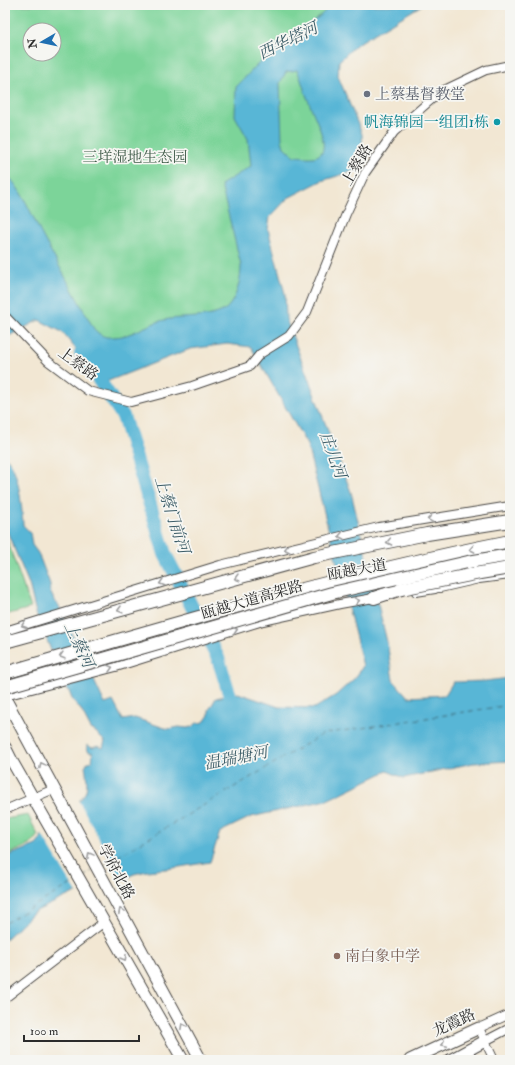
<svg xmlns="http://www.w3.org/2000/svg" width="515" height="1065" viewBox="0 0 515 1065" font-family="'IM FELL Double Pica','Noto Serif SC',serif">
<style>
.green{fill:#7cd499;stroke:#548062;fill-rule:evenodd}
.water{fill:#58b6d6;stroke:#427080;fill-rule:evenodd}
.pier{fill:#f2e7d3}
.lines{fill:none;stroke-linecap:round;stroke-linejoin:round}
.river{stroke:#58b6d6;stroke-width:14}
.ferry{stroke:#3b5c67;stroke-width:1;stroke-dasharray:5 4;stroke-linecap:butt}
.minor-casing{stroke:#494744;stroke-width:10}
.major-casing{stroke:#494744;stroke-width:13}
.highway-casing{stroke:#494744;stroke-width:14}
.minor{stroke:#fff;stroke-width:8}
.major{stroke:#fff;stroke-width:11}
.highway{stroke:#fff;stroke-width:12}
.highway-bridge-casing{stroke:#494744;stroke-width:14;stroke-linecap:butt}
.highway-bridge{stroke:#fff;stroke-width:12}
.oneway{stroke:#a0a0a0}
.worship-dot{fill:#6b7280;stroke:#f6f6f2;stroke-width:1.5}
.culture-dot{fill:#0f9aa8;stroke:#f6f6f2;stroke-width:1.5}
.education-dot{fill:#8d6e63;stroke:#f6f6f2;stroke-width:1.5}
.labels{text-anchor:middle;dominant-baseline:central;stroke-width:3.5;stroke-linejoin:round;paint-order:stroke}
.worship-label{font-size:15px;fill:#5b616d;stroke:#f6f6f2;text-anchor:start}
.culture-label{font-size:15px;fill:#0d838f;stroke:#f6f6f2;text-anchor:end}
.park-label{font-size:15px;fill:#435e4c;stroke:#f6f6f2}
.street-label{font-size:15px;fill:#2b2b2b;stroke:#f6f6f2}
.education-label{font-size:15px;fill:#785e54;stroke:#f6f6f2;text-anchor:start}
.water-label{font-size:16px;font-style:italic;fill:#3b5c67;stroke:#f6f6f2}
</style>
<rect width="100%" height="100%" fill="#f6f6f2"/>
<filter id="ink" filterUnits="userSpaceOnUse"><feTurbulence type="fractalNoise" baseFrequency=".025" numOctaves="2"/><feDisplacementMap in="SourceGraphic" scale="8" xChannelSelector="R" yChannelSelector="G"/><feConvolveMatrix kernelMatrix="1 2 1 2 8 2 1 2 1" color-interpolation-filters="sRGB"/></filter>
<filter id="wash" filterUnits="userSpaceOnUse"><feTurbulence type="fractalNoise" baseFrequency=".012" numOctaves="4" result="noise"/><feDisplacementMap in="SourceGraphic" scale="16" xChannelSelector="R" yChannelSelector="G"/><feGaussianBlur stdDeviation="0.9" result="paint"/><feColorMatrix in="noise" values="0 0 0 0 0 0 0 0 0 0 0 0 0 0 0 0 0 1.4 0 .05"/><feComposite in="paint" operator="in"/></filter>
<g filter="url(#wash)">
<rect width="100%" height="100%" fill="#f2e7d3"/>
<!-- green -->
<g class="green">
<path d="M 5,5 L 353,5 L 322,50 L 340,151 L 253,213 L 274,307 L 109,368 L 60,303 L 5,320 ZM 30,30 L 54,30 L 54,54 L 30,54 Z"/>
<path d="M 5,534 L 31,608 L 5,615 Z"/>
<path d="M 28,815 L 38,835 L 31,844 L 5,856 L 5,819 Z"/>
</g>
<!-- water -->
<path class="water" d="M 331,5 L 422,5 L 357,44 L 339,61 L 338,76 L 362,134 L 363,157 L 357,170 L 321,181 L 288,198 L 270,217 L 268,229 L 285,294 L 286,319 L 351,492 L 387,642 L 393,680 L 408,697 L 445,695 L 453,682 L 485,681 L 510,678 L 510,761 L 473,763 L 404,778 L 387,771 L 327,800 L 251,817 L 220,832 L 210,862 L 173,868 L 147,871 L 134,874 L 91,894 L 83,894 L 74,893 L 34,912 L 5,940 L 5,857 L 36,845 L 41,839 L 42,831 C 55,821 79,807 86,791 C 88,783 86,773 85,766 L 88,762 L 92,761 L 93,753 L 88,751 L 87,745 L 88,745 L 92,748 L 98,746 L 103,748 L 105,741 L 101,738 L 96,732 L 91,729 L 81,710 L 72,699 L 69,691 L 67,690 L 36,613 L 29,584 L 6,529 L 5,525 L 5,457 C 19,466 22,509 23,525 L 30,532 L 32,545 L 38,553 L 50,584 L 50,591 L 55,602 L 58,604 L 105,704 L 113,701 L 123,720 L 135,718 L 168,729 L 179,727 L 187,728 L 192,727 L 197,723 L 204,722 L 209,715 L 209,710 L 216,698 L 238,693 L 279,707 L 315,708 L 336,695 L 356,677 L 363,666 L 307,445 L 251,347 L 227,344 L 190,349 L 103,383 L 62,332 L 39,320 L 5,338 L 5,174 C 21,185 33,219 43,237 C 60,268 77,298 94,329 C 100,335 104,338 113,337 C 132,337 146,324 164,320 C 182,316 213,320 227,308 C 237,298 241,279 241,265 L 221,185 L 251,166 L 248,139 L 235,116 L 236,87 L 259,63 L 321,15 ZM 297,70 C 302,80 304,92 309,102 C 312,113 332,147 319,155 C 313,159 301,156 294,156 L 284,147 L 282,140 L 280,83 L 286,72 Z"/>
<!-- pier -->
<path class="pier" d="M 78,799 L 122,882 L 86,897 L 78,895 L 39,830 L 39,826 L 44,819 L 77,802 Z"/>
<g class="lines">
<!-- river -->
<path class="river" d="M 81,353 L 123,416 L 165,554 L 218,658 L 235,712"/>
<!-- ferry -->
<g class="ferry">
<path d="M 102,866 L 323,734 L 510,705"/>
<path d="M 83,877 L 92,871"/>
<path d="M 5,923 L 75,882"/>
</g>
</g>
</g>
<g filter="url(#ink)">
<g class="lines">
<!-- minor casing -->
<g class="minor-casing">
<g id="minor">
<path d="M 5,316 L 48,361 L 88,391 L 131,402 L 192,386 L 250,366 L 260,354 L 289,336 L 307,312 L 346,214 L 365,173 L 394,132 L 440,92 L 486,70 L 510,65"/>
<path d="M 440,588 L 479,579 L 510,575"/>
<path d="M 416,592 L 435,589 L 445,583"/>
<path d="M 5,631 L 220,565 L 379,527 L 510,506"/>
<path d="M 5,696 L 116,667 L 263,621 L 340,604 L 379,597"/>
<path d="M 5,810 L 54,789"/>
<path d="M 5,998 L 104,922"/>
<path d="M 485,1041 L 510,1028"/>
<path d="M 494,1060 L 479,1028 L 510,1014"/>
</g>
</g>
<!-- major casing -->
<g class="major-casing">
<g id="major">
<path d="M 5,698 L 201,1060"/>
<path d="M 5,747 L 13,763 L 183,1060"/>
<path d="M 410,1060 L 479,1028"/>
<path d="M 450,1060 L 485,1041"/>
</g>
</g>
<!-- highway casing -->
<g class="highway-casing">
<g id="highway">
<path d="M 440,573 L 468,569 L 509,560"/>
<path d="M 374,598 L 401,589"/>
<path d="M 5,642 L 314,557 L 427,534 L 510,521"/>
<path d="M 5,673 C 172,624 339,575 510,541"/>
</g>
</g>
<!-- minor -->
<use href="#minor" class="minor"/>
<!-- major -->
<use href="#major" class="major"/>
<!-- highway -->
<use href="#highway" class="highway"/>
<!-- highway-bridge casing -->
<g class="highway-bridge-casing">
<g id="highway-bridge">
<path d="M 401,589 L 480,573 L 510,568"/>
<path d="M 5,687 L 332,593 L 468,562 L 510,555"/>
</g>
</g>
<!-- highway-bridge -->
<use href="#highway-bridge" class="highway-bridge"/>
</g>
<!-- one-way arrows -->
<defs><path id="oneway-chevron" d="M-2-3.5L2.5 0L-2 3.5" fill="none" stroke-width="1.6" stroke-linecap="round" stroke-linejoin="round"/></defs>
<g class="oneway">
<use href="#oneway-chevron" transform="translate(430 519) rotate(171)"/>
<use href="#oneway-chevron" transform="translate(341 536) rotate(167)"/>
<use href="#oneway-chevron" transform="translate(389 542) rotate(169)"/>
<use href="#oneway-chevron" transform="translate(287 549) rotate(167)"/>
<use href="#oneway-chevron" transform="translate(472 549) rotate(169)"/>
<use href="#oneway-chevron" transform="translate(237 578) rotate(165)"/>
<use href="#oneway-chevron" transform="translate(162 583) rotate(163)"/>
<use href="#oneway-chevron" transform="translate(357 601) rotate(-10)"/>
<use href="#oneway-chevron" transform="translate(120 610) rotate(165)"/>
<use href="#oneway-chevron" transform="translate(24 625) rotate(163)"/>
<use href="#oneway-chevron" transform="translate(235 630) rotate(-17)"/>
<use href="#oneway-chevron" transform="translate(62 656) rotate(164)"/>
<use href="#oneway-chevron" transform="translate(110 668) rotate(-15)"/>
<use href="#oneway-chevron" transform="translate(42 765) rotate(-118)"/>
<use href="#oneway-chevron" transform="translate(90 855) rotate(-118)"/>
<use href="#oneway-chevron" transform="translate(121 911) rotate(-118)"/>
<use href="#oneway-chevron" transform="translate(124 958) rotate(60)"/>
<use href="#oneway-chevron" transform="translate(183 1026) rotate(-118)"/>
<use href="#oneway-chevron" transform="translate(444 1044) rotate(155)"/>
</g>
</g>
<!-- markers -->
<circle class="worship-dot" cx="367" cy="94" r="4"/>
<circle class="culture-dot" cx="497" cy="122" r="4"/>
<circle class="education-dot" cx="337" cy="956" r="4"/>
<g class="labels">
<!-- worship labels -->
<g class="worship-label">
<text x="375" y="94">上蔡基督教堂</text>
</g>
<!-- culture labels -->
<g class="culture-label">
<text x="489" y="122">帆海锦园一组团1栋</text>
</g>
<!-- park labels -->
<g class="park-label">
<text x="135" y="157">三垟湿地生态园</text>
</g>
<!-- street labels -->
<g class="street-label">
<text transform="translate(357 165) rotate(-60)">上蔡路</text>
<text transform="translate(78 364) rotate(36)">上蔡路</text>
<text transform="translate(357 570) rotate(-10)">瓯越大道</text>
<text transform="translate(252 600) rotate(-16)">瓯越大道高架路</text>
<text transform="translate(116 872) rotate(62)">学府北路</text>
<text transform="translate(454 1023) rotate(-25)">龙霞路</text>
</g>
<!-- education labels -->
<g class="education-label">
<text x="345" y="956">南白象中学</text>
</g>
<!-- water labels -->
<g class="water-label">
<text transform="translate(288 41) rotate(-26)">西华塔河</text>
<text transform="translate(333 455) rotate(70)">庄儿河</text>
<text transform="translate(172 515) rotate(72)">上蔡门前河</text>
<text transform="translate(79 645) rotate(65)">上蔡河</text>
<text transform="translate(236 758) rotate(-11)">温瑞塘河</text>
</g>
</g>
<!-- margin -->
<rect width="515" height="1065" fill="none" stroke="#f6f6f2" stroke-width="20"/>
<!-- north arrow -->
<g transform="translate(42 42) rotate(261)"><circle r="19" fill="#f6f6f2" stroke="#a5a5a2"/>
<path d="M0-3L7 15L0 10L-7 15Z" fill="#1f6fb2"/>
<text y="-6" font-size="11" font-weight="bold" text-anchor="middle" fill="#2b2b2b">N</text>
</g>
<!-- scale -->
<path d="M24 1035v6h115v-6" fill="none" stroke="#2b2b2b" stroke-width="2"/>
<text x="30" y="1035" font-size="12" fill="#2b2b2b" stroke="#f6f6f2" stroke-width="3" paint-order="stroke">100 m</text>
</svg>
